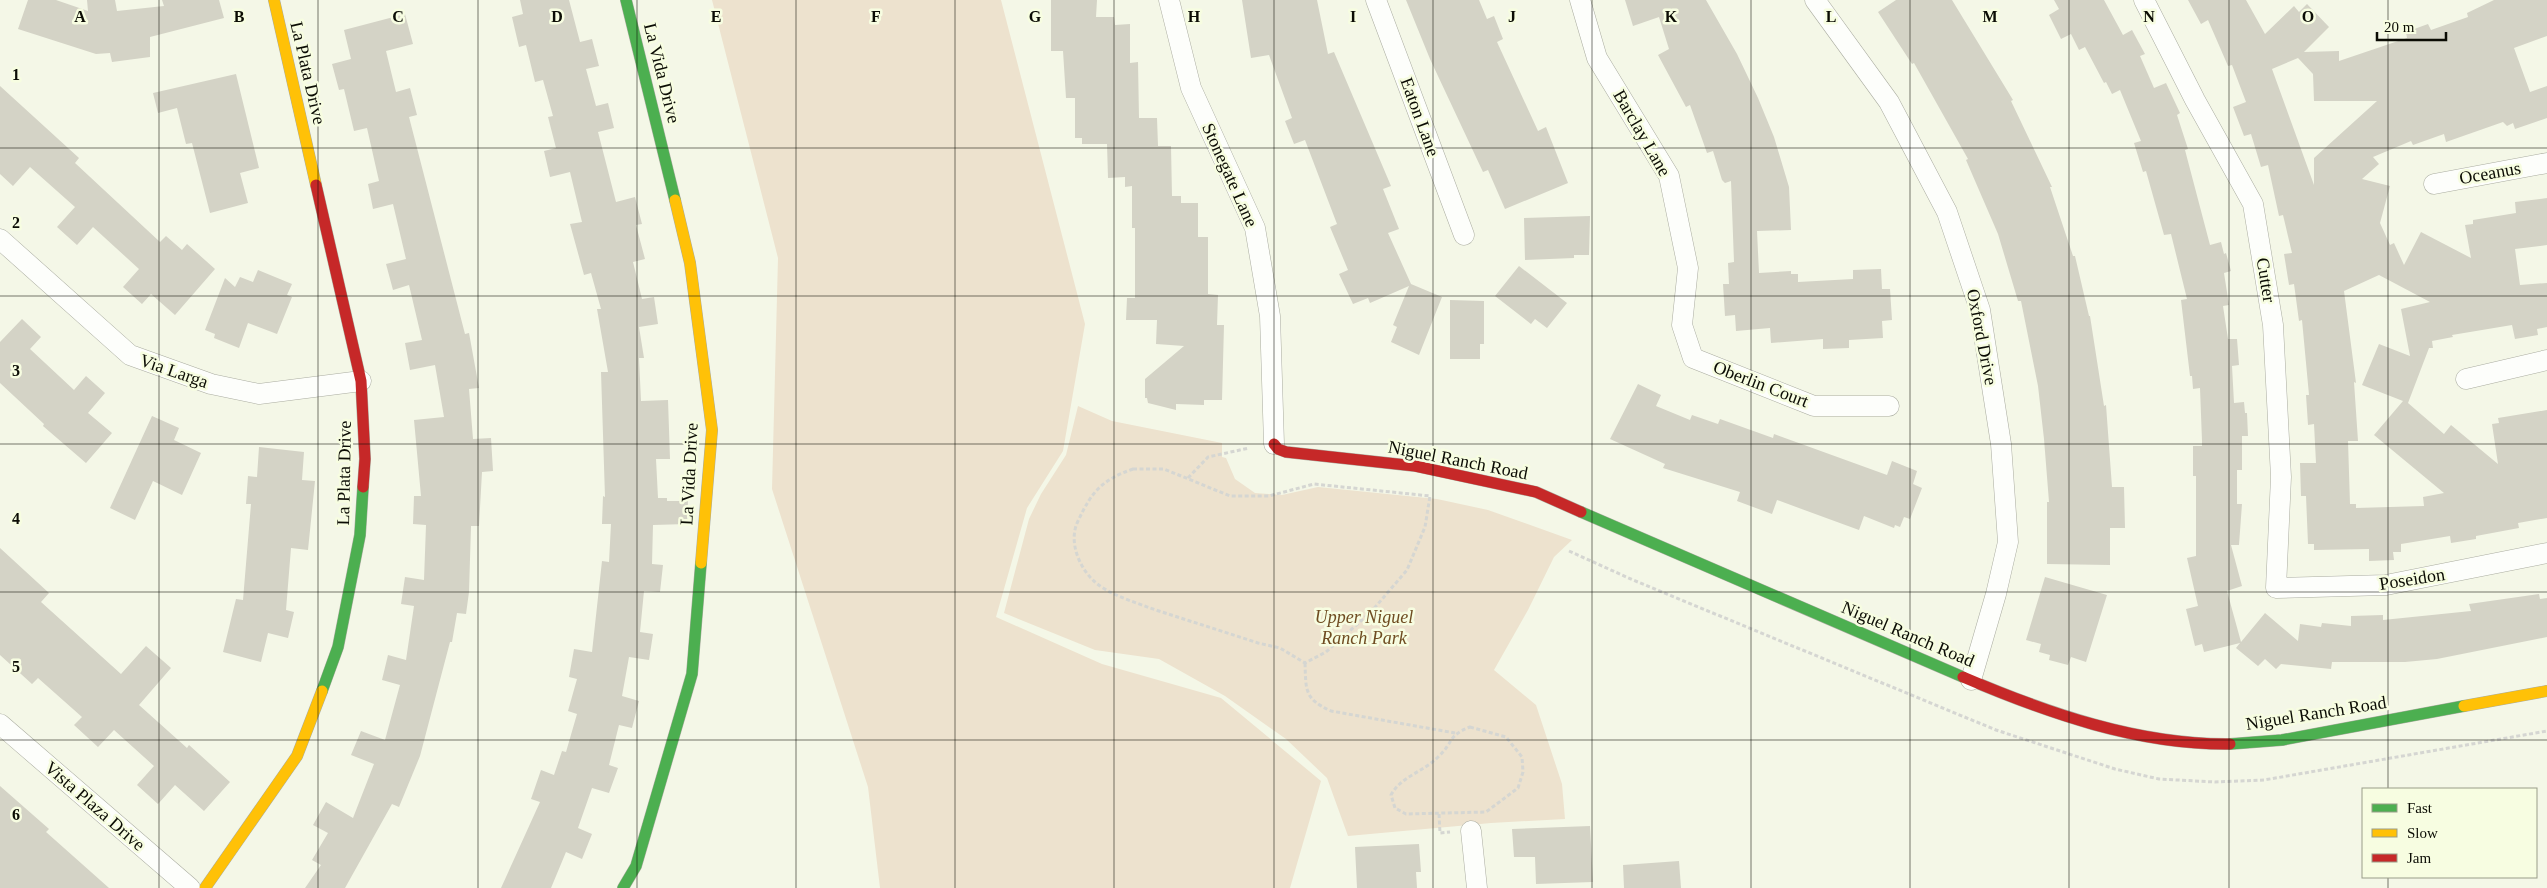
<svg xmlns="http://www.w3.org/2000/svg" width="2547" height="888" viewBox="0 0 2547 888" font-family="Georgia,serif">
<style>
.green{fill:#ede2ce}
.building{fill:#d4d3c6;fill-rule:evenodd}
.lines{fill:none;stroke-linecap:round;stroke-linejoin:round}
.street-casing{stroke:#aaaca0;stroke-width:21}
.fast-casing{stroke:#aaaca0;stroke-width:12}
.slow-casing{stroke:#aaaca0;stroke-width:12}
.jam-casing{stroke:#aaaca0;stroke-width:12}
.path{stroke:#d5d6d2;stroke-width:3;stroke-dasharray:4 2.5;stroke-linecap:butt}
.street{stroke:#fdfefb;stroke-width:20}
.fast{stroke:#4caf50;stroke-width:11}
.slow{stroke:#ffc107;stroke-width:11}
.jam{stroke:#c62828;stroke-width:11}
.grid{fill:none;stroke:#0b0c04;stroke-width:1;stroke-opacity:0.55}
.labels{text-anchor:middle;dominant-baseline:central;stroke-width:5;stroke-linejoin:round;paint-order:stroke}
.street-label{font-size:18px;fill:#0b0c04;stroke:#f7fde1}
.park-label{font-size:18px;font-style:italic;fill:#6f4c21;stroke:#f7fde1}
.grid-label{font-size:16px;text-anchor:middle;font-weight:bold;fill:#0b0c04;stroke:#f7fde1;stroke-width:5;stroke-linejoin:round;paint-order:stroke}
</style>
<rect width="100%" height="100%" fill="#f4f7e7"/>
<!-- green -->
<g class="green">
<path d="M 712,0 L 1001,0 L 1085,324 L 1063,451 L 1027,508 L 996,617 L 1102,664 L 1221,698 L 1321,781 L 1290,888 L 880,888 L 868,787 L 772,489 L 778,258 Z"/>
<path d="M 1078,406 L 1112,421 L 1222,443 L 1222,457 L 1226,458 L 1235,479 L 1255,493 L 1282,495 L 1318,487 L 1437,499 L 1488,510 L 1572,540 L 1554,557 L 1528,610 L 1494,670 L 1536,705 L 1562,784 L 1565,819 L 1491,823 L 1348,836 L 1327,778 L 1286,739 L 1225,696 L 1159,659 L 1095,650 L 1004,613 L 1029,519 L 1041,494 L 1066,455 Z"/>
</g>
<!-- building -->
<g class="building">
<path d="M 28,0 L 56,0 L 88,11 L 87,0 L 115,0 L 117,11 L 164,6 L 162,0 L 219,0 L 224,18 L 150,37 L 150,57 L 112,62 L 110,53 L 96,54 L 18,29 Z"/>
<path d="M 520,0 L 569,0 L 580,42 L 592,39 L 599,66 L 586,69 L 596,106 L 608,103 L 614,128 L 598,132 L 616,202 L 635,197 L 642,224 L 636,225 L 645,259 L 633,262 L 642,299 L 654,297 L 658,324 L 639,327 L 644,358 L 639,358 L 641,401 L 668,400 L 670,459 L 656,459 L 658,498 L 667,498 L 667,501 L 688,501 L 687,524 L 653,525 L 652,564 L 663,565 L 660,592 L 644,591 L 640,632 L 653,634 L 649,660 L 629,657 L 622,696 L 639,701 L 632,728 L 619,725 L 609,765 L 618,768 L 609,793 L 592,788 L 578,828 L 592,834 L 582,859 L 566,852 L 551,888 L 501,888 L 540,802 L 531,799 L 541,770 L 554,775 L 562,751 L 566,752 L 577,714 L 568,711 L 577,679 L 569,677 L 574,649 L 592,652 L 602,561 L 609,562 L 611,524 L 602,524 L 603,496 L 605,497 L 601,372 L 608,372 L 597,309 L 601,309 L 591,273 L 584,275 L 570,224 L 582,222 L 570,172 L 550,177 L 544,151 L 556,148 L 548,117 L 553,116 L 543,80 L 535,82 L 526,45 L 519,47 L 512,17 L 523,14 Z"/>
<path d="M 1051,0 L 1097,0 L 1096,17 L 1114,17 L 1115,25 L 1130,24 L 1130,63 L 1138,62 L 1139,118 L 1157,118 L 1158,146 L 1171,146 L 1172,196 L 1181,196 L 1181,203 L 1198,203 L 1198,237 L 1208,237 L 1208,294 L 1218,295 L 1217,325 L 1224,325 L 1222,400 L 1204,400 L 1204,405 L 1176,404 L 1176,410 L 1148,403 L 1147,398 L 1145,398 L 1145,379 L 1184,346 L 1156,344 L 1157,320 L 1126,320 L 1127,298 L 1135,298 L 1135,228 L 1132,228 L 1132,186 L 1125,187 L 1125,177 L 1108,178 L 1107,144 L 1082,144 L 1082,138 L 1075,138 L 1075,98 L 1066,98 L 1063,51 L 1051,51 Z"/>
<path d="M 1242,0 L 1317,0 L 1328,54 L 1334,52 L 1391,186 L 1383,189 L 1399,229 L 1388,233 L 1411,284 L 1442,297 L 1419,355 L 1391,342 L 1397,327 L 1393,325 L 1409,286 L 1370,303 L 1368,298 L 1353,304 L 1339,274 L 1348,270 L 1330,227 L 1337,224 L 1305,140 L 1294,144 L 1285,121 L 1292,118 L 1269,55 L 1251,58 Z"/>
<path d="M 1406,0 L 1479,0 L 1487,19 L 1494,16 L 1503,39 L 1497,42 L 1538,131 L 1546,127 L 1568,183 L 1505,209 L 1488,170 L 1483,172 L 1430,59 Z"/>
<path d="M 1625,0 L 1706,0 L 1737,54 L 1758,98 L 1774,137 L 1789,187 L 1791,230 L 1757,231 L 1759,273 L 1791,271 L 1791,274 L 1798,274 L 1798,282 L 1853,279 L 1853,270 L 1881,269 L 1882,289 L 1890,289 L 1892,320 L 1882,321 L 1883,338 L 1849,340 L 1849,348 L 1823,349 L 1823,339 L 1771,343 L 1770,328 L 1736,331 L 1735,315 L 1725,316 L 1723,284 L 1729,284 L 1728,263 L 1734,262 L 1731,181 L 1725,183 L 1722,180 L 1713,151 L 1707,153 L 1690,105 L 1686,107 L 1658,55 L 1669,49 L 1659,17 L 1633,26 Z"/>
<path d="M 1896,0 L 1952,0 L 2013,100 L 2011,101 L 2052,187 L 2050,187 L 2073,256 L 2075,256 L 2089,316 L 2090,316 L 2104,406 L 2106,405 L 2112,487 L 2124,487 L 2125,528 L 2110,528 L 2110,565 L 2047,564 L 2047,502 L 2049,502 L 2044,439 L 2038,386 L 2021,301 L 2018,301 L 1998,234 L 1966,160 L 1968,159 L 1914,63 L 1912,64 L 1878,12 Z"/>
<path d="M 2054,0 L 2104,0 L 2123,35 L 2132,30 L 2145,54 L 2140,56 L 2154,88 L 2166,83 L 2180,113 L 2177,115 L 2188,149 L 2185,150 L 2210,245 L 2221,242 L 2224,254 L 2226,253 L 2231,271 L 2224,273 L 2229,305 L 2223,306 L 2228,339 L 2237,339 L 2239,365 L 2232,366 L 2234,403 L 2244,402 L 2245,413 L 2247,413 L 2248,436 L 2242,436 L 2242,470 L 2237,470 L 2237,504 L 2242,504 L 2239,545 L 2231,545 L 2242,586 L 2227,591 L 2241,642 L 2265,613 L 2298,641 L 2300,624 L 2321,627 L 2322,623 L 2351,626 L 2351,616 L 2383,615 L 2383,620 L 2471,611 L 2469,604 L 2539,594 L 2540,599 L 2547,598 L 2547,637 L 2437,659 L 2405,662 L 2332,662 L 2331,669 L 2281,664 L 2276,669 L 2265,659 L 2258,666 L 2236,648 L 2240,643 L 2204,652 L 2202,644 L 2195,646 L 2186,609 L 2198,606 L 2187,558 L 2196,556 L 2196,476 L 2193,476 L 2193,446 L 2202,446 L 2202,441 L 2200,388 L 2193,389 L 2192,376 L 2190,376 L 2181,300 L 2187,299 L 2171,234 L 2164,235 L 2146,171 L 2143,172 L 2134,143 L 2141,141 L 2120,90 L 2112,94 L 2106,82 L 2104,83 L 2085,47 L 2079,50 L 2071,34 L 2061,39 L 2049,15 L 2059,9 Z"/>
<path d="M 2188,0 L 2246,0 L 2265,34 L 2294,6 L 2299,12 L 2307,4 L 2329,27 L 2304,52 L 2339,51 L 2339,61 L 2407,38 L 2406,32 L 2428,24 L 2431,30 L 2468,17 L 2467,13 L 2494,0 L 2547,0 L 2547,36 L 2514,48 L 2530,92 L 2547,86 L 2547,118 L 2515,129 L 2513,123 L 2507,126 L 2503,122 L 2446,142 L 2444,134 L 2413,145 L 2411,141 L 2373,157 L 2379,164 L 2362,179 L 2390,186 L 2380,223 L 2390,245 L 2394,243 L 2404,265 L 2421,232 L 2471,258 L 2465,225 L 2473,224 L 2473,220 L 2516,213 L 2515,202 L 2547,198 L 2547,245 L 2515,249 L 2520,285 L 2547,283 L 2547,327 L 2537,329 L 2538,335 L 2515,339 L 2512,325 L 2452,335 L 2453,337 L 2432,341 L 2433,348 L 2429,348 L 2408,403 L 2444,434 L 2451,425 L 2498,464 L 2492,424 L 2499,423 L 2498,418 L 2547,410 L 2547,518 L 2518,523 L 2519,528 L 2476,536 L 2476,539 L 2451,543 L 2450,536 L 2401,544 L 2401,552 L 2393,552 L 2394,560 L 2369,561 L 2369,549 L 2314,550 L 2314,544 L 2308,544 L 2306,496 L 2301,496 L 2300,463 L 2316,463 L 2314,424 L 2308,425 L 2306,395 L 2309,395 L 2302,320 L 2299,321 L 2294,284 L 2289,285 L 2284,254 L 2292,253 L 2283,215 L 2279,216 L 2268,165 L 2261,167 L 2251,134 L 2244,136 L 2233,107 L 2246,102 L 2232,65 L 2228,66 L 2208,20 L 2201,24 ZM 2298,58 L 2313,74 L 2314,101 L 2377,101 L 2314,158 L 2314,185 L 2272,69 ZM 2379,275 L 2430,302 L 2401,309 L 2410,356 L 2379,344 L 2362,385 L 2403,401 L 2374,435 L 2444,493 L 2423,497 L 2424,506 L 2356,508 L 2356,504 L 2350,504 L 2348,441 L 2358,441 L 2354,382 L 2356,383 L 2344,291 Z"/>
<path d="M 405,14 L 413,44 L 386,51 L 396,92 L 410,88 L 417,115 L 409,117 L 465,334 L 469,333 L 479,388 L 469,389 L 473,439 L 491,438 L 493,471 L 482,472 L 479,526 L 471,526 L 469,592 L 466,614 L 457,613 L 452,642 L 450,642 L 420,756 L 399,807 L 392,804 L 345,888 L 305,888 L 321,865 L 312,860 L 328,833 L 313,825 L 326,802 L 353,818 L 374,764 L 351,755 L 361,731 L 385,740 L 400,685 L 382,680 L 388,655 L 406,660 L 414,606 L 401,604 L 405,577 L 424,580 L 426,525 L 413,524 L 414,496 L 421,496 L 414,420 L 444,417 L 435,365 L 410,370 L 405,343 L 422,340 L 409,285 L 393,290 L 386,264 L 406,259 L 393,204 L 373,209 L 368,184 L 379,181 L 367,128 L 354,131 L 344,89 L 339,90 L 332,64 L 351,59 L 344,30 Z"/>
<path d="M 236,74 L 259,168 L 240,173 L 248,203 L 210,213 L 192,143 L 186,144 L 177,108 L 158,113 L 153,93 Z"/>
<path d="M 0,86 L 79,158 L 75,163 L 160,242 L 166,236 L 182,250 L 187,244 L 215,269 L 175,315 L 151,294 L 142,304 L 123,287 L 139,269 L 93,227 L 77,245 L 57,227 L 75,207 L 30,167 L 13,186 L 0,174 Z"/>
<path d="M 1590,216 L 1589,255 L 1574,255 L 1574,258 L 1525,260 L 1524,218 Z"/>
<path d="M 1519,266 L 1567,303 L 1547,328 L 1535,319 L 1531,324 L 1495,296 Z"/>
<path d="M 258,270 L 292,284 L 287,295 L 292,297 L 277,334 L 248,323 L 239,348 L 214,338 L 215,334 L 205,330 L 225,278 L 235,287 L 240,277 L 253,282 Z"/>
<path d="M 1450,300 L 1484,301 L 1484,344 L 1480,344 L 1480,359 L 1450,359 Z"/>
<path d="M 22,319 L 41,337 L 30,349 L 74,390 L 86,376 L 105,393 L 88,413 L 112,433 L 86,463 L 43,426 L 44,424 L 0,383 L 0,342 Z"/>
<path d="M 1638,384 L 1661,395 L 1656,406 L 1690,420 L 1692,415 L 1718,424 L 1720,419 L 1773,438 L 1774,434 L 1887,475 L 1892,461 L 1917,471 L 1913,484 L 1922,488 L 1910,519 L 1904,517 L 1900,527 L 1895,525 L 1894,528 L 1864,516 L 1859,530 L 1777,500 L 1772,514 L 1737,501 L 1740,492 L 1663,468 L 1665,464 L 1610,439 Z"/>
<path d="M 152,416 L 179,428 L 174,440 L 201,453 L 182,495 L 153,481 L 135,520 L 110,508 Z"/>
<path d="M 259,447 L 304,452 L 302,480 L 315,481 L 308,550 L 291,548 L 286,610 L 294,612 L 288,638 L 268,633 L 261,662 L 223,652 L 236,599 L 243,600 L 251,504 L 246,504 L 248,476 L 257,477 Z"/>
<path d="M 0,548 L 49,593 L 41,602 L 121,674 L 146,646 L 171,668 L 139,705 L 187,748 L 189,745 L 230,782 L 204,811 L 175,785 L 158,804 L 137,785 L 154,766 L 114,730 L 98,747 L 74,725 L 82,717 L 38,678 L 32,684 L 0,655 Z"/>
<path d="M 2045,577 L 2107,595 L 2086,662 L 2071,657 L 2068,665 L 2049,660 L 2050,655 L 2039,652 L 2041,644 L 2026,640 Z"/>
<path d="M 0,786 L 49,829 L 46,832 L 109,888 L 0,888 Z"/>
<path d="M 1590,826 L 1593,882 L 1536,884 L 1535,857 L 1514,857 L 1512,829 Z"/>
<path d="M 1419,844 L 1421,872 L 1416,872 L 1417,888 L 1357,888 L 1355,847 Z"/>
<path d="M 1679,861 L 1681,888 L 1624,888 L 1623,865 Z"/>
</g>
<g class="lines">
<!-- street casing -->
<g class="street-casing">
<g id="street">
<path d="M 1169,0 L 1191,88 L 1255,228 L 1270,316 L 1274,444"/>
<path d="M 1376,0 L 1464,235"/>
<path d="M 1580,0 L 1597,58 L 1669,176 L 1688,268 L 1682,325 L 1693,358 L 1814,406 L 1889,406"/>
<path d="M 1815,0 L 1889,102 L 1947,212 L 1980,310 L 2001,444 L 2008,542 L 1996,594 L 1971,680"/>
<path d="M 2144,0 L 2195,100 L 2253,204 L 2273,325 L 2281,477 L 2276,588 L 2386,585 L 2547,553"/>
<path d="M 2434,184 L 2547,163"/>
<path d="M 0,239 L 130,355 L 211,384 L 259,394 L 361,381"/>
<path d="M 2466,379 L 2547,360"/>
<path d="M 0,724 L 190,888"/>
<path d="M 1471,831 L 1477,888"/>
</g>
</g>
<!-- fast casing -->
<g class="fast-casing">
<g id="fast">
<path d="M 626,0 L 675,200"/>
<path d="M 1581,512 L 1963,677"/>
<path d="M 322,691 L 338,647 L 360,535 L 363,487"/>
<path d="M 2230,744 L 2282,740 L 2464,706"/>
<path d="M 623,888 L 636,866 L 692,674 L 701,563"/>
</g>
</g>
<!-- slow casing -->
<g class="slow-casing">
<g id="slow">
<path d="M 274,0 L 316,185"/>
<path d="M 675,200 L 690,263 L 712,430 L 701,563"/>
<path d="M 2464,706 L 2547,691"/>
<path d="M 205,888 L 297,756 L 322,691"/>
</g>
</g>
<!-- jam casing -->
<g class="jam-casing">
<g id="jam">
<path d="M 316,185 L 361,381 L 365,459 L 363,487"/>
<path d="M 1274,444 L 1278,449 L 1286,452 L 1415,466 L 1536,492 L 1581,512"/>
<path d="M 1963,677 C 2047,713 2138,745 2230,744"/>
</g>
</g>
<!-- path -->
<g class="path">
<path d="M 1133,469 L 1164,469 L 1230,496 L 1269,496 L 1314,484 L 1430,496 L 1425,527 L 1407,570 L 1371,612 L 1326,652 L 1305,663 L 1280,648 L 1258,643 C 1222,631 1186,620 1150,608 C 1132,601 1110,595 1095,582 C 1079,568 1068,541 1078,521 C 1092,491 1102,480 1133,469 Z"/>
<path d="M 1188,478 L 1208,457 L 1249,448"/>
<path d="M 1569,551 L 1633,580 L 1996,730 L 2115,769 L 2159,779 L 2215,782 L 2264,780 L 2547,731"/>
<path d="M 1305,663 C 1306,690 1304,699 1331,711 L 1455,733"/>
<path d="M 1470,727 L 1506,737 L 1522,757 L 1523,772 L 1518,788 L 1486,812 L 1406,814 L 1395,808 L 1391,795 C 1401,776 1424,772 1439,756 C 1454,742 1447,736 1470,727 Z"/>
<path d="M 1439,814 L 1440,833 L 1450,832"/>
</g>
<!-- street -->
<use href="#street" class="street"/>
<!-- fast -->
<use href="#fast" class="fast"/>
<!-- slow -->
<use href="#slow" class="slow"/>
<!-- jam -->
<use href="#jam" class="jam"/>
</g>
<!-- grid -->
<path class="grid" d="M 159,0 L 159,888M 318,0 L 318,888M 478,0 L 478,888M 637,0 L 637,888M 796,0 L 796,888M 955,0 L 955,888M 1114,0 L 1114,888M 1274,0 L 1274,888M 1433,0 L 1433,888M 1592,0 L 1592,888M 1751,0 L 1751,888M 1910,0 L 1910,888M 2069,0 L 2069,888M 2229,0 L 2229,888M 2388,0 L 2388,789M 0,148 L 2547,148M 0,296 L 2547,296M 0,444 L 2547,444M 0,592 L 2547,592M 0,740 L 2547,740M 2388,877 L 2388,888"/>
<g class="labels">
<!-- street labels -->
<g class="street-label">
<text transform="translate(308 73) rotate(77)">La Plata Drive</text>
<text transform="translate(662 73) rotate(76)">La Vida Drive</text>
<text transform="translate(1420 117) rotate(70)">Eaton Lane</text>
<text transform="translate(1642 133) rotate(60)">Barclay Lane</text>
<text transform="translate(2490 173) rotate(-10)">Oceanus</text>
<text transform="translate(1230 175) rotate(66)">Stonegate Lane</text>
<text transform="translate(2266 280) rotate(81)">Cutter</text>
<text transform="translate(1982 337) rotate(79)">Oxford Drive</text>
<text transform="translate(174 371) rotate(19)">Via Larga</text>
<text transform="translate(1761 384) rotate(21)">Oberlin Court</text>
<text transform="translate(1458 460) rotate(11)">Niguel Ranch Road</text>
<text transform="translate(344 473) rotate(-89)">La Plata Drive</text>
<text transform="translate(689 474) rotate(-87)">La Vida Drive</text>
<text transform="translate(2412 579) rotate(-9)">Poseidon</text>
<text transform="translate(1908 634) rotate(23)">Niguel Ranch Road</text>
<text transform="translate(2316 713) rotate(-9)">Niguel Ranch Road</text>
<text transform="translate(95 806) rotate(41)">Vista Plaza Drive</text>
</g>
<!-- park labels -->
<g class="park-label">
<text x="1364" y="617">Upper Niguel<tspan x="1364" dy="21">Ranch Park</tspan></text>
</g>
</g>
<g class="grid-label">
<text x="80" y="22">A</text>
<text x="239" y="22">B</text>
<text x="398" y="22">C</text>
<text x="557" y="22">D</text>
<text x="716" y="22">E</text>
<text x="876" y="22">F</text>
<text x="1035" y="22">G</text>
<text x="1194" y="22">H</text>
<text x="1353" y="22">I</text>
<text x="1512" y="22">J</text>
<text x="1671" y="22">K</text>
<text x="1831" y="22">L</text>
<text x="1990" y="22">M</text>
<text x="2149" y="22">N</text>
<text x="2308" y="22">O</text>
<text x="16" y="80">1</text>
<text x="16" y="228">2</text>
<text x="16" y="376">3</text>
<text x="16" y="524">4</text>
<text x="16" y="672">5</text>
<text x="16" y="820">6</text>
</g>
<!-- legend -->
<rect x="2362" y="788" width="175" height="90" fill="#f7fde1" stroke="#999d89"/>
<rect x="2372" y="804" width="25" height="8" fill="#4caf50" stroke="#999d89"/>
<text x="2407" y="813" font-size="15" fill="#0b0c04">Fast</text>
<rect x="2372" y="829" width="25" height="8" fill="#ffc107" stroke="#999d89"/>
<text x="2407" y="838" font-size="15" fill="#0b0c04">Slow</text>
<rect x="2372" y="854" width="25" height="8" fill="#c62828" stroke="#999d89"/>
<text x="2407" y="863" font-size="15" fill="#0b0c04">Jam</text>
<!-- scale -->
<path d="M2377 32v8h69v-8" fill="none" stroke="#0b0c04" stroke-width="2.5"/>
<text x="2384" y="32" font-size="15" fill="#0b0c04" stroke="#f7fde1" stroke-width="4" paint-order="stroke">20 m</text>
</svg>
